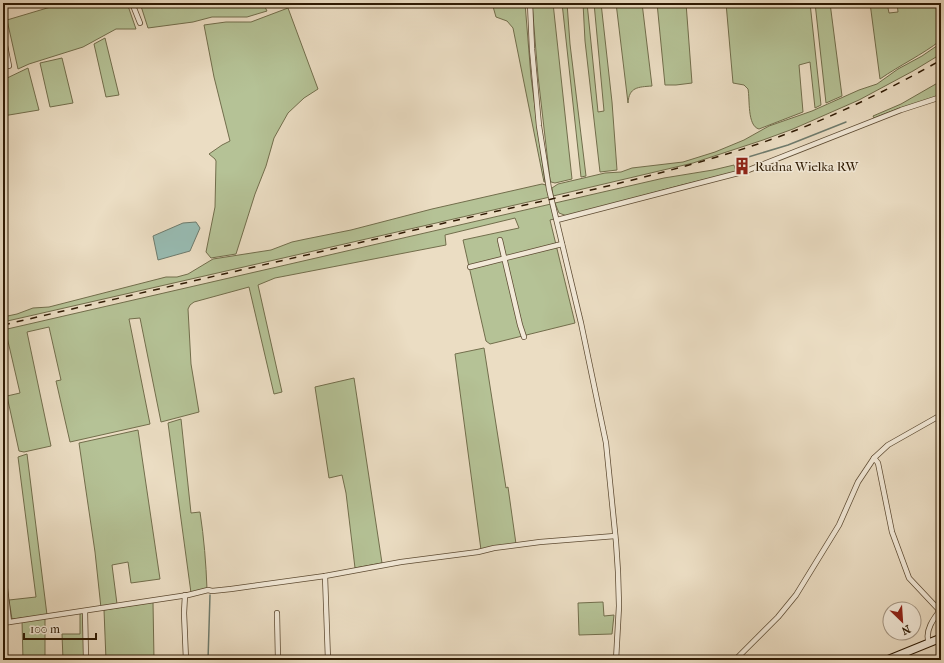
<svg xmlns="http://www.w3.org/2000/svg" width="944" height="663" viewBox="0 0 944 663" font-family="'IM FELL French Canon',serif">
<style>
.green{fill:#b5c296;stroke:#726e4c}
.water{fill:#98bcb3;stroke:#6e7b6d}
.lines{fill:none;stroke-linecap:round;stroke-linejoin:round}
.stream{stroke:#6e7b6d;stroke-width:1.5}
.street-casing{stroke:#5d4b33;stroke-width:6}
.secondary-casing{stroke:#2e1a03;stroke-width:9}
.street{stroke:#f2e9d8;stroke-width:4.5}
.secondary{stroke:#f2e9d8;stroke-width:7}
.rail{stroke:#2e1a03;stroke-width:1.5;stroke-dasharray:7 7;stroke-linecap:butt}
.labels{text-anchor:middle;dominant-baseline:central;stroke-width:3;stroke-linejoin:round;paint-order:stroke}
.poi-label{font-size:13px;fill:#2e1a03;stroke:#f2e9d8;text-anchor:start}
</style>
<rect width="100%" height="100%" fill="#ebddc3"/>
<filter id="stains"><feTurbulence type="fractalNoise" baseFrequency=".005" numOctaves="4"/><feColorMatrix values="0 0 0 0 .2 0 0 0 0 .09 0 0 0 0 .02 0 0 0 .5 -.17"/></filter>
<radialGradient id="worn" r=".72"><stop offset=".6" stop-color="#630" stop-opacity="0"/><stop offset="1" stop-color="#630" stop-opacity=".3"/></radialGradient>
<!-- green -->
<g class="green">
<path d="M 64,3 L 127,3 L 136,29 L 116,29 L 83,47 L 29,64 L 18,69 L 7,20 Z"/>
<path d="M 140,3 L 263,3 L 267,11 L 247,17 L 212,17 L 193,22 L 148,28 Z"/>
<path d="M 492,3 L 525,3 L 531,77 L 545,182 L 544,182 L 513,28 L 507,21 L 496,17 Z"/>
<path d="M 532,3 L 553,3 L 572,179 L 555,183 L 551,182 L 550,180 L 538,76 Z"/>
<path d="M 562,3 L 567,3 L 570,44 L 586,176 L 581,177 Z"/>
<path d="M 583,3 L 587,3 L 598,112 L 604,111 L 594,3 L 601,3 L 612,102 L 617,170 L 600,172 L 585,41 Z"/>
<path d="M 616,3 L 642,3 L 652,86 C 638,87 629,87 628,103 Z"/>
<path d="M 657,3 L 686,3 L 692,83 L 676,85 L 665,85 Z"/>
<path d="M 726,3 L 810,3 L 821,105 L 815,108 L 810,62 L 799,65 L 803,112 L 759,129 C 747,126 750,99 748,89 L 744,85 L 733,83 Z"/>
<path d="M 815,3 L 830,3 L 842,96 L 826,103 Z"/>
<path d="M 870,3 L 887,3 L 889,13 L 898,12 L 897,3 L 941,3 L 941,40 C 922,55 900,65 880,79 Z"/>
<path d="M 288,8 L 318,89 L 304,98 L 288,113 L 274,138 L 266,166 L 255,194 L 236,254 L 211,258 L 206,252 L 215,207 L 216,161 L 215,159 L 209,154 L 222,145 L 230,141 L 214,77 L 204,25 L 226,22 L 251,22 Z"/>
<path d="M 105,38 L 119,95 L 106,97 L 94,44 Z"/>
<path d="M 941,43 L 941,54 L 913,71 L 859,100 L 793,129 L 763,140 L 693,163 L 553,196 L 552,188 L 558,184 L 605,173 L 621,172 L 632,168 L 683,162 L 715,152 L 744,140 L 769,126 L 812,111 L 859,90 L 877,84 L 898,69 L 922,56 Z"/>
<path d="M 62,58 L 73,103 L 50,107 L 40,63 Z"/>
<path d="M 28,68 L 39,110 L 3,116 L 3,80 Z"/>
<path d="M 941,81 L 941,96 L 900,108 L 874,118 L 873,116 L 901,104 Z"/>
<path d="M 734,165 L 736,172 L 682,185 L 567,216 L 559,213 L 555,203 L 664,178 L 713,170 Z"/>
<path d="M 542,184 L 546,185 L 550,197 L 3,322 L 3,317 L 17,314 L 33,308 L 49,307 L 166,277 L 177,277 L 188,274 L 213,259 L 271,250 L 292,242 L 306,239 L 351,230 L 432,209 Z"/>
<path d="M 551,204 L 554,219 L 550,220 L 575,323 L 490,344 L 486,341 L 463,240 L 519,228 L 515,218 L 445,235 L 446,245 L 275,278 L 258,285 L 282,392 L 274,394 L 249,287 L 194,302 L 190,305 L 188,309 L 191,364 L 199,412 L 161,422 L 140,318 L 129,319 L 150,424 L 70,442 L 56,381 L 61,380 L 49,327 L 27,332 L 51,446 L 24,452 L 19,451 L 7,396 L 20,393 L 7,337 L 3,338 L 3,330 Z"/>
<path d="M 484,348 L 506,488 L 508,487 L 516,544 L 481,550 L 455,354 Z"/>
<path d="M 354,378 L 382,563 L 355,568 L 346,493 L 342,475 L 329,478 L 315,387 Z"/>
<path d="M 181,419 L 191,513 L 200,512 C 204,538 206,563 207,589 L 191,593 L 168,423 Z"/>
<path d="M 138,430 L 160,579 L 131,583 L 128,562 L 112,565 L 117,604 L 101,608 L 95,552 L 79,443 Z"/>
<path d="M 27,454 L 47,615 L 12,619 L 9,600 L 36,597 L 18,457 Z"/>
<path d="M 153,602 L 154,660 L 106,660 L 104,610 Z"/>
<path d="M 603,602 L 604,616 L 614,615 L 612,634 L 579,635 L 578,603 Z"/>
<path d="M 80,613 L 83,613 L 84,660 L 63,660 L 62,634 L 80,634 Z"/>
<path d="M 45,618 L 45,660 L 23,660 L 22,621 Z"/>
</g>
<!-- water -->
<path class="water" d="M 196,222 L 200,228 L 190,251 L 158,260 L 153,236 L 183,223 Z"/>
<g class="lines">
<!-- stream -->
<g class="stream">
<path d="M 745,158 L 788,145 L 846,122"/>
<path d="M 208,660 L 210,595"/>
</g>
<!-- street casing -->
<g class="street-casing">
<g id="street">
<path d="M 132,3 L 140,23"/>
<path d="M 530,3 L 532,49 L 539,126 L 549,189 L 581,323 L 606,443 L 616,542 L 618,572 L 619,606 L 616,660"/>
<path d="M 3,35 L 9,66"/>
<path d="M 557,220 L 746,171 L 901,110 L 941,97"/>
<path d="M 500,240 L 520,325 L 524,337"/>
<path d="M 470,267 L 562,244"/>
<path d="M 874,458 L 878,463 L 892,532 L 909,578 L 940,611"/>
<path d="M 3,571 L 9,622"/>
<path d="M 325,576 L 328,660"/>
<path d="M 185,595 L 184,613 L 186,660"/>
<path d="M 85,611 L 86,660"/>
<path d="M 277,613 L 278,660"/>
<path d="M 3,623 L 128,604 L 188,595 L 208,590 L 212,591 L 231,589 L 325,576 L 401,562 L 478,552 L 494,548 L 540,542 L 615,536"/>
<path d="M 929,643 C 924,631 934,618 941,609"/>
<path d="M 906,652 L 907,655 L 906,660"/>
<path d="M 735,660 L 778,617 L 796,595 L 839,525 L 858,482 L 874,458 L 888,445 L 941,415"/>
</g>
</g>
<!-- secondary casing -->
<g class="secondary-casing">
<path id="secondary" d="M 887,660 L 941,638"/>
</g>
<!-- street -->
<use href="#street" class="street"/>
<!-- secondary -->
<use href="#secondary" class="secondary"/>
<!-- rail -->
<path class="rail" d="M 3,325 C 153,290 303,256 453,221 C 555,198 659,177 758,144 C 821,123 883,93 941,60"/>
</g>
<!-- icons -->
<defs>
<g id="building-bare" transform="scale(1.38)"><path d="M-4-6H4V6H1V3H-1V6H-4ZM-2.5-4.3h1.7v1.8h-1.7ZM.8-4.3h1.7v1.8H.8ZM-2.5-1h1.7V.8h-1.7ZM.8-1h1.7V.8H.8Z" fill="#8f2418" stroke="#f2e9d8" stroke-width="2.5" paint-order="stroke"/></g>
</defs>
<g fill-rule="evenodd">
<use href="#building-bare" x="742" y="166"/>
</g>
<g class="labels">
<!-- poi labels -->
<g class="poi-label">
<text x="755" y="166">Rudna Wielka RW</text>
</g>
</g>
<!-- margin -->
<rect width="944" height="663" fill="none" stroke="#ebddc3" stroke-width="16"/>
<rect x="4" y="4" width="936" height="655" fill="none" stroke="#2e1a03" stroke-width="2"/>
<rect x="8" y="8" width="928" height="647" fill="none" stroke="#2e1a03"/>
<!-- north arrow -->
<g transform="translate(902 621) rotate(155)"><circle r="19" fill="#f2e9d8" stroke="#a49683"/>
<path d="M0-3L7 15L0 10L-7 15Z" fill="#8f2418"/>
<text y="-6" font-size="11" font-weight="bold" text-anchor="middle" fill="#2e1a03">N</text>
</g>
<!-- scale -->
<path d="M24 633v6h72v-6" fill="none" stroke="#2e1a03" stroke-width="2"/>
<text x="30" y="633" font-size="12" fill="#2e1a03" stroke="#f2e9d8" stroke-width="3" paint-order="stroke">100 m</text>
<rect width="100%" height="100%" filter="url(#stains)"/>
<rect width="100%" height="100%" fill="url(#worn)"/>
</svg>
